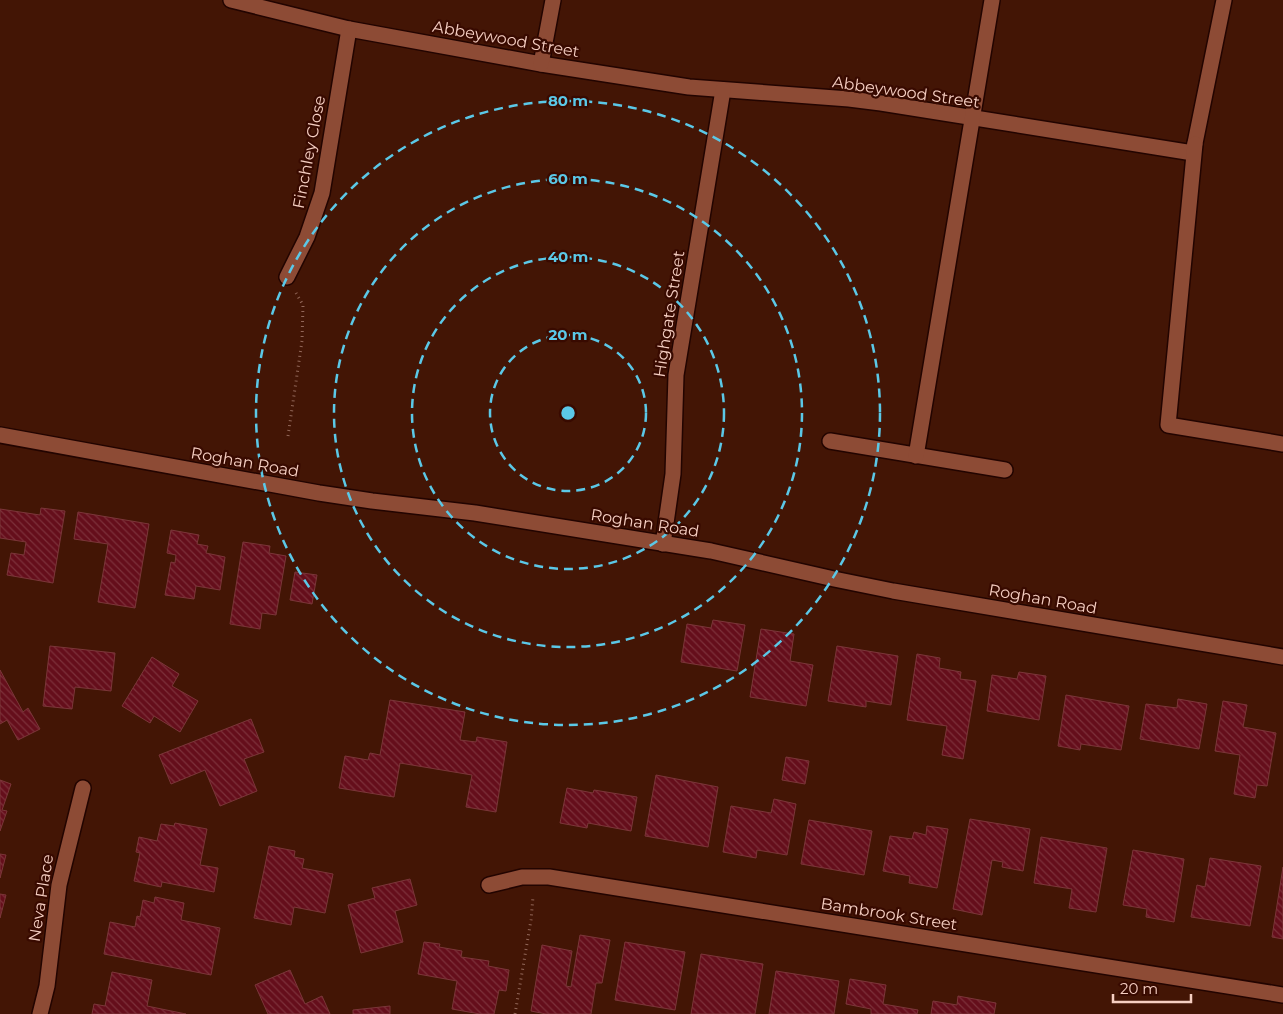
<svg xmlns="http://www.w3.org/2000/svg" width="1283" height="1014" viewBox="0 0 1283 1014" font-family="Montserrat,sans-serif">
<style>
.building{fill:url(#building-back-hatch);stroke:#7b3639}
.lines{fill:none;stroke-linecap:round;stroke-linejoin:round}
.street-casing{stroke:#220400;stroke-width:18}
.secondary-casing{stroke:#220400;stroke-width:18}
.path{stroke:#926759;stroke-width:3;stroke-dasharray:1 4;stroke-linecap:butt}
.street{stroke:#8d4b35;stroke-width:15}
.secondary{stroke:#8d4b35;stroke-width:15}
.ring{fill:none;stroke:#5bc8e7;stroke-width:2.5;stroke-dasharray:9 6}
.labels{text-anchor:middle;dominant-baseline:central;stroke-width:4.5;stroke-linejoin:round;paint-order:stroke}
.street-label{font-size:16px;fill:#f6cfc2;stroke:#380a00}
.centre{fill:#5bc8e7;stroke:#380a00;stroke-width:2.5}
.ring-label{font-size:15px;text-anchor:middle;font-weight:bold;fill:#5bc8e7;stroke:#380a00;stroke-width:4.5;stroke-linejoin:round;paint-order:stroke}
</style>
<defs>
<pattern id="building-back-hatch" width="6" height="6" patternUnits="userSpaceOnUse" patternTransform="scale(1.25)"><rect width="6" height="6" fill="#650e1b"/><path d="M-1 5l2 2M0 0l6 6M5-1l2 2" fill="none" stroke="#7c303a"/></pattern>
</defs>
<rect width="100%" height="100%" fill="#431505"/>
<!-- building -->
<g class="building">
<path d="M 41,508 L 65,511 L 53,583 L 7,575 L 11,553 L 24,555 L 26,542 L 0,538 L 0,509 L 40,515 Z"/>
<path d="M 78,512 L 149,524 L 135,608 L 98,602 L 108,544 L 74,539 Z"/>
<path d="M 171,530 L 199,535 L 197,544 L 208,546 L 206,553 L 225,557 L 220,590 L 196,586 L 194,599 L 165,595 L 171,562 L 175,563 L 176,555 L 167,553 Z"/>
<path d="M 243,542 L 270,546 L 269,553 L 286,556 L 276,615 L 262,613 L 260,629 L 230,624 Z"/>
<path d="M 295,572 L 317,575 L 312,604 L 290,600 Z"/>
<path d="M 713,620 L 745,625 L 737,671 L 681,662 L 687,624 L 711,628 Z"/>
<path d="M 761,629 L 794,634 L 790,661 L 813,665 L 806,706 L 750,697 Z"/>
<path d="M 50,646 L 115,653 L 111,691 L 75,687 L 72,709 L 43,706 Z"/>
<path d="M 837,646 L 898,656 L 891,705 L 866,701 L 866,707 L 828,701 Z"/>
<path d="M 917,654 L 940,658 L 939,668 L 961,672 L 960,679 L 976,681 L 963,759 L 942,755 L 947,726 L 907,720 Z"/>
<path d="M 152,657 L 179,674 L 172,686 L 198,701 L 180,732 L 154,716 L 150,723 L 122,706 Z"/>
<path d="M 0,670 L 23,712 L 28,708 L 40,729 L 18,740 L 7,720 L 0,724 Z"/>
<path d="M 1019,672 L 1046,676 L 1039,720 L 987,711 L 992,675 L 1017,679 Z"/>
<path d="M 1066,695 L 1129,706 L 1121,750 L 1081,744 L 1080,750 L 1058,746 Z"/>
<path d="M 1178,699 L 1207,704 L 1199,749 L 1140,739 L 1146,704 L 1177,708 Z"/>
<path d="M 390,700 L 465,712 L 460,740 L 476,742 L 477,737 L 507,742 L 496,812 L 466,807 L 472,775 L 400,763 L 394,797 L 339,788 L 345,756 L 368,760 L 370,753 L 380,755 Z"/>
<path d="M 1223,701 L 1247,705 L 1243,727 L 1276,733 L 1267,786 L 1257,785 L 1255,798 L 1234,794 L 1240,755 L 1215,751 Z"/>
<path d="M 251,719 L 264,752 L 244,759 L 257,791 L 220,806 L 205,770 L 171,784 L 159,755 Z"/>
<path d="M 786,757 L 809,761 L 805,784 L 782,780 Z"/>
<path d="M 656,775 L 718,787 L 708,847 L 645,836 Z"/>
<path d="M 0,780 L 11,784 L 2,810 L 7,811 L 0,831 Z"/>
<path d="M 567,788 L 593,793 L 594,790 L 637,797 L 631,831 L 588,823 L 587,828 L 560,823 Z"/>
<path d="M 774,799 L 796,804 L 787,855 L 757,850 L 756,858 L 723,852 L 731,806 L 771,813 Z"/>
<path d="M 970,819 L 1030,829 L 1023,871 L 1002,867 L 1003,862 L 992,860 L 982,915 L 953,909 Z"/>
<path d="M 809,820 L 872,831 L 864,875 L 801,864 Z"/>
<path d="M 175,823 L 207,829 L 200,865 L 218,868 L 214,892 L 162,882 L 161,887 L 134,881 L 140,853 L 136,852 L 139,837 L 157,841 L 161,824 L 174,826 Z"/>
<path d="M 927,826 L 948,829 L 937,888 L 909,883 L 910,876 L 883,871 L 890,836 L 912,839 L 914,832 L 926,835 Z"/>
<path d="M 1041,837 L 1107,848 L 1096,912 L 1069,908 L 1072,889 L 1034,883 Z"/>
<path d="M 269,846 L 295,851 L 294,857 L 304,859 L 302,868 L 333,874 L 325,913 L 294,907 L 291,925 L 254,918 Z"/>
<path d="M 1133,850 L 1184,859 L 1174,922 L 1146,917 L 1147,909 L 1123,905 Z"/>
<path d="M 0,854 L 6,855 L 0,878 Z"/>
<path d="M 1210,858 L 1261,866 L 1250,926 L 1191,917 L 1197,885 L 1205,887 Z"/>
<path d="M 1283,867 L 1283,939 L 1272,937 Z"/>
<path d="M 410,879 L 417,905 L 395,911 L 403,942 L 361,953 L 348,905 L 375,898 L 372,888 Z"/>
<path d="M 0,894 L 6,895 L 0,918 Z"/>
<path d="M 155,897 L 184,903 L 181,920 L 220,928 L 211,975 L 104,954 L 110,922 L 135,927 L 137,916 L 140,917 L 143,900 L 154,903 Z"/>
<path d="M 580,935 L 610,940 L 602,983 L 596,983 L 591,1014 L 546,1014 L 531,1011 L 542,945 L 572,951 L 566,986 L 571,987 Z"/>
<path d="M 424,942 L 440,944 L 439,947 L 462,951 L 461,957 L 489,961 L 488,966 L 509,970 L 506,991 L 499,990 L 494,1014 L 480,1014 L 452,1009 L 457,981 L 418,974 Z"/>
<path d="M 625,942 L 685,952 L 675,1010 L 615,1000 Z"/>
<path d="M 701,954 L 763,964 L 755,1014 L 691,1014 Z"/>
<path d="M 290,970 L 305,1004 L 322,996 L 330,1014 L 268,1014 L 255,985 Z"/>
<path d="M 776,971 L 839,981 L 834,1014 L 769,1014 Z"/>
<path d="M 112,972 L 152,980 L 147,1006 L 186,1014 L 92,1014 L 94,1004 L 105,1006 Z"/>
<path d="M 850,979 L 886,985 L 883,1004 L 918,1010 L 917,1014 L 871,1014 L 871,1009 L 846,1004 Z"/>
<path d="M 958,996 L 996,1003 L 994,1014 L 931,1014 L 933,1001 L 957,1005 Z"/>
<path d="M 390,1006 L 390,1014 L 353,1014 L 353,1010 Z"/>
</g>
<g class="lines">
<!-- street casing -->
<g class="street-casing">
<g id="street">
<path d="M 231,0 L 349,29 L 541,64 L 689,87 L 849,99 L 881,103 L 1193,153 L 1224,0"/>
<path d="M 541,64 L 553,0"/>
<path d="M 1195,144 L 1168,425 L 1283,444"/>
<path d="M 287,277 L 307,237 L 322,193 L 349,29"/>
<path d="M 830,441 L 1005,470"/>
<path d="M 916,456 L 992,0"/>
<path d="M 663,544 L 673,474 L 676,375 L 723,90"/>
<path d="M 489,885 L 522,877 L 549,877 L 1283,995"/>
<path d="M 40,1014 L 47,986 L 59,885 L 83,788"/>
</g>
</g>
<!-- secondary casing -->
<g class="secondary-casing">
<path id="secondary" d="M 0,435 L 319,493 L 372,501 L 475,513 L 711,551 L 834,579 L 893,591 L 1283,657"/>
</g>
<!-- path -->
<g class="path">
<path d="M 288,436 L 302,341 L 303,305 L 296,293"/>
<path d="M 515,1014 L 531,920 L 533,897"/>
</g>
<!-- street -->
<use href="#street" class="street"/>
<!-- secondary -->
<use href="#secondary" class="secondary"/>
</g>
<!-- distance rings -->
<g class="ring">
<circle cx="568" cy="413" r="78"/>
<circle cx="568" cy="413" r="156"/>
<circle cx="568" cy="413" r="234"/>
<circle cx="568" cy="413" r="312"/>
</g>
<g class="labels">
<!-- street labels -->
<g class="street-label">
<text transform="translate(506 39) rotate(10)">Abbeywood Street</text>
<text transform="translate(906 92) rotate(8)">Abbeywood Street</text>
<text transform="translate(309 152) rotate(-79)">Finchley Close</text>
<text transform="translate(669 314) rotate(-81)">Highgate Street</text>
<text transform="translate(245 462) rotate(10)">Roghan Road</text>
<text transform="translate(645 523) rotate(9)">Roghan Road</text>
<text transform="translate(1043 599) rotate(10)">Roghan Road</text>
<text transform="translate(41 898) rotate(-81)">Neva Place</text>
<text transform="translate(889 914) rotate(9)">Bambrook Street</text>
</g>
</g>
<circle cx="568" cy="413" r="8" class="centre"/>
<g class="ring-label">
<text x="568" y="106">80 m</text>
<text x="568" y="184">60 m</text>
<text x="568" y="262">40 m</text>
<text x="568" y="340">20 m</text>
</g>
<!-- scale -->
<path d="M1113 994v8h78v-8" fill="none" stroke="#f6cfc2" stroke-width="2.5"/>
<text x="1120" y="994" font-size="15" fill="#f6cfc2" stroke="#380a00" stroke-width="4" paint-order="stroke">20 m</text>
</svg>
